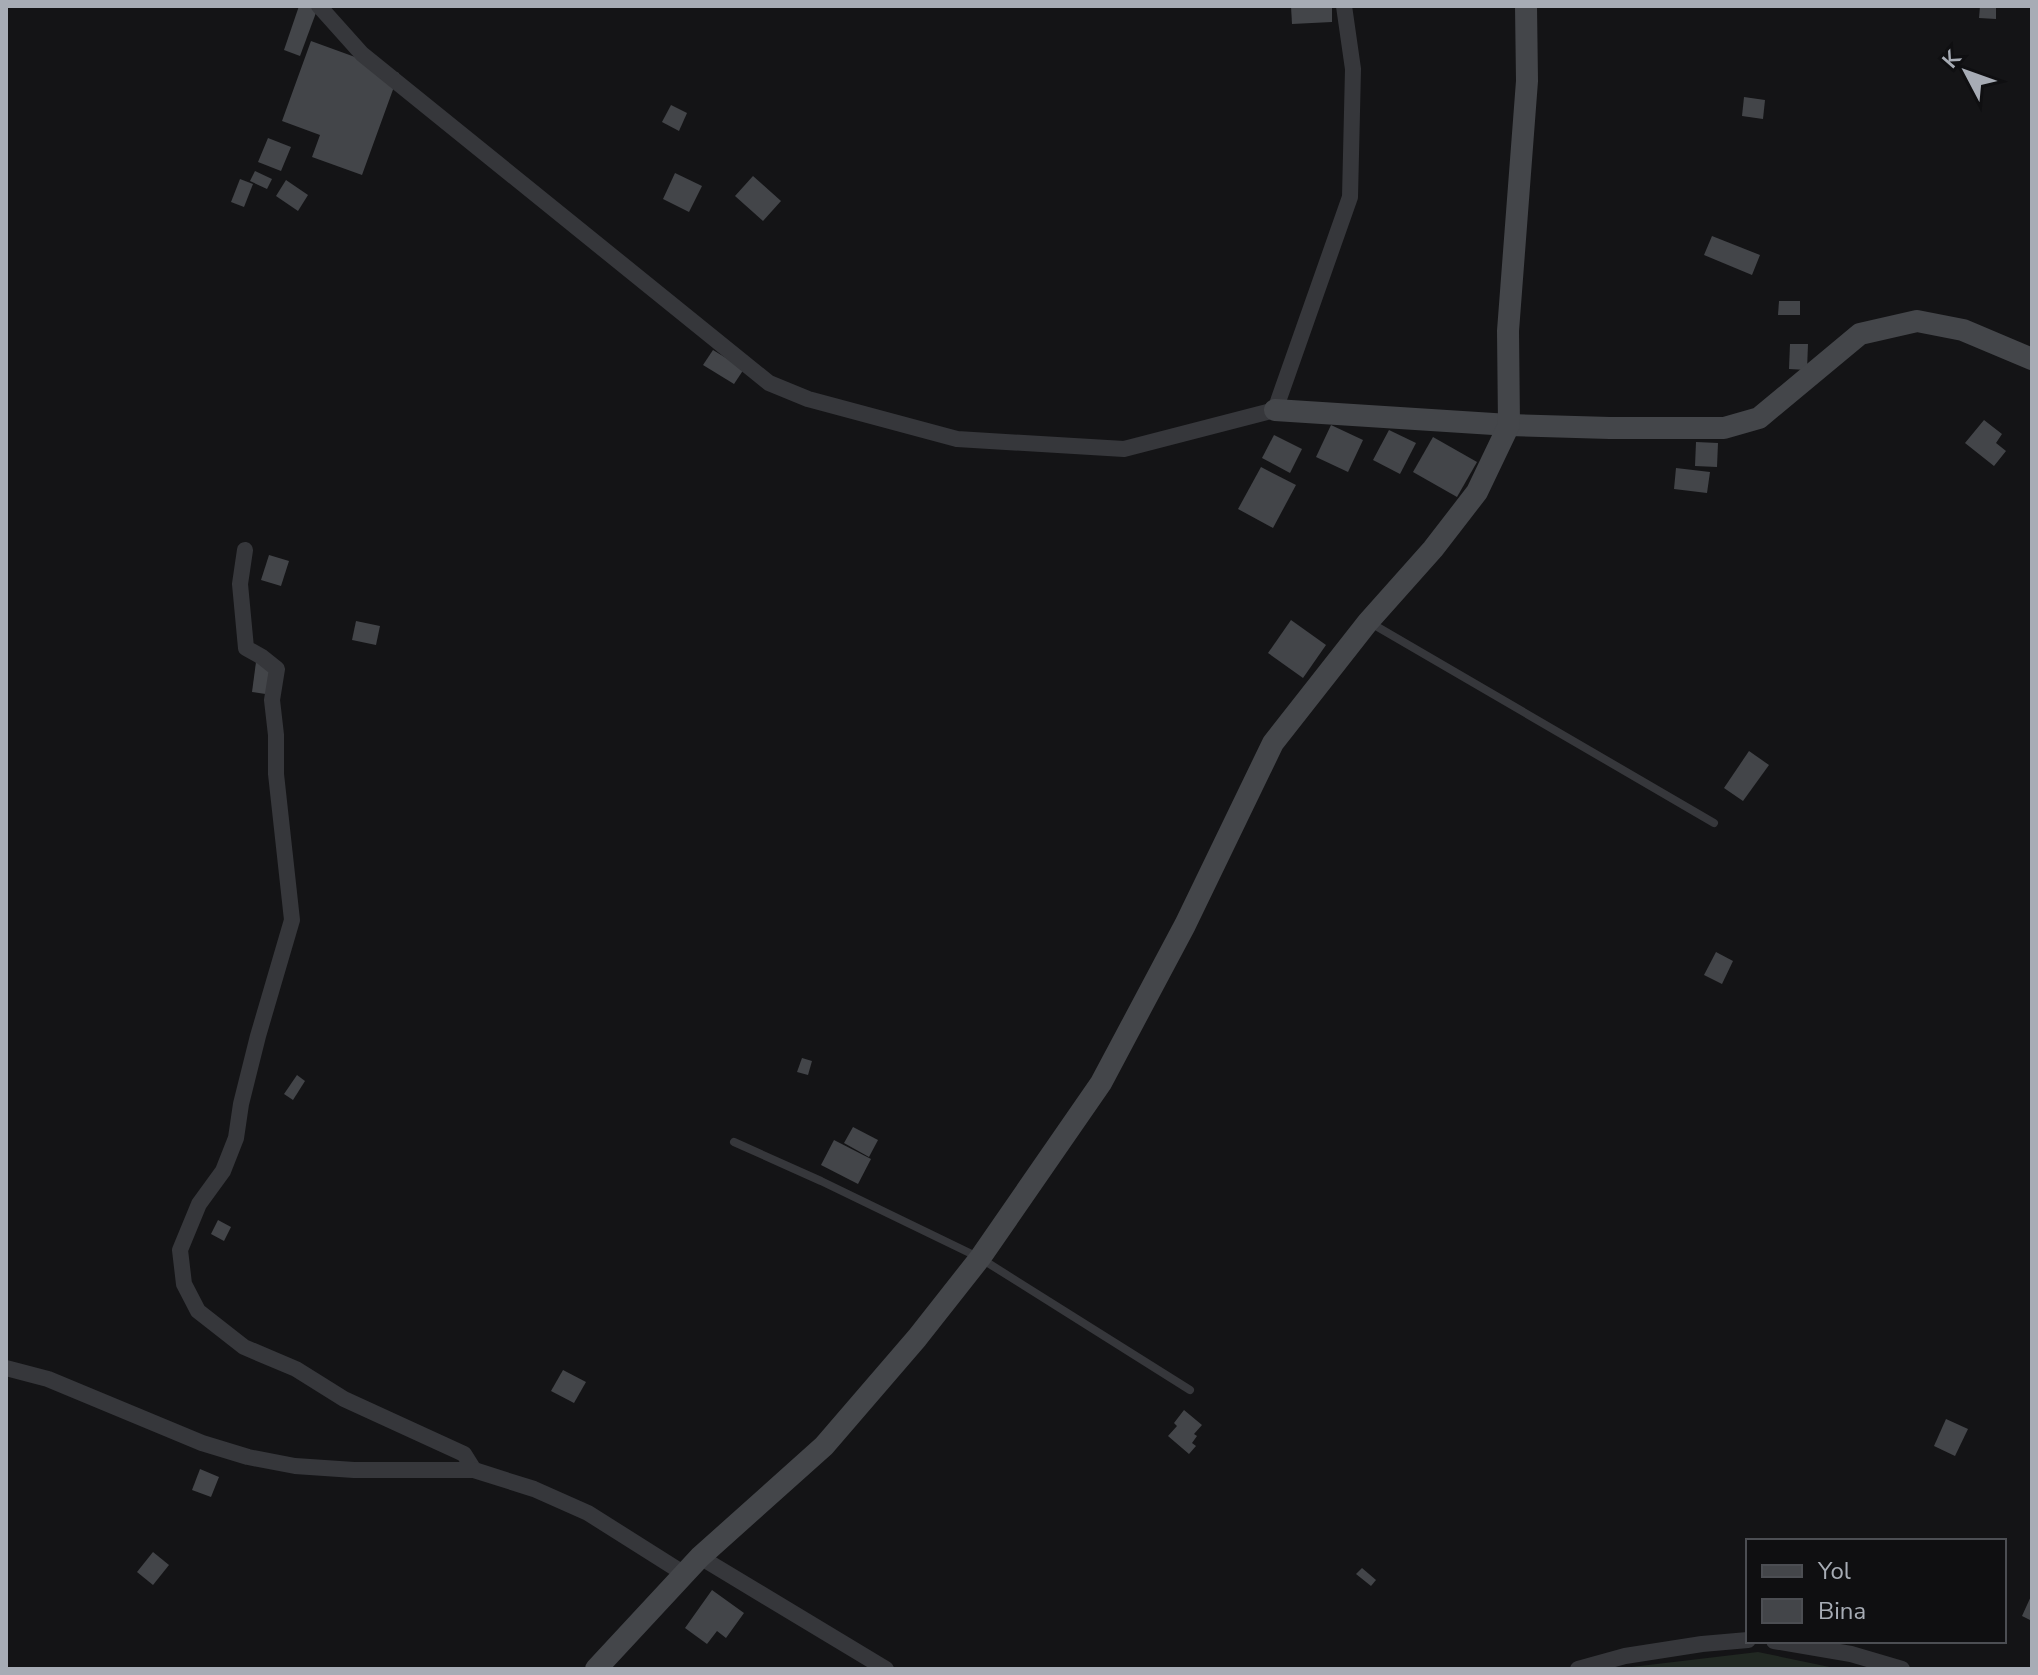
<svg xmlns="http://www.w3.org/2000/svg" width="2038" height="1675" viewBox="0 0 2038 1675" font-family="'Nunito Sans',sans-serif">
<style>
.green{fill:#212822}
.building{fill:#434549}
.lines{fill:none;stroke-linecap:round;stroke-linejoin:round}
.lane{stroke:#36373b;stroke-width:8}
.street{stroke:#36373b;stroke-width:16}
.secondary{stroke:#44464a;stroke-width:22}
</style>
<rect width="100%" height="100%" fill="#141416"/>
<!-- green -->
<path class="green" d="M 1758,1652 L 1839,1669 L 1619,1669 L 1623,1668 Z"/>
<!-- building -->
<g class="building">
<path d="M 299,6 L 307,6 L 317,10 L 300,56 L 284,50 Z"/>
<path d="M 1291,6 L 1332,6 L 1332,22 L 1292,24 Z"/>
<path d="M 1980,6 L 1996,6 L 1996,19 L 1979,18 Z"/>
<path d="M 311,41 L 399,73 L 362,175 L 312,157 L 320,135 L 282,121 Z"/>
<path d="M 1744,97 L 1765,100 L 1763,119 L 1742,116 Z"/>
<path d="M 671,105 L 687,113 L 679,131 L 662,122 Z"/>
<path d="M 268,138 L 291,147 L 281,171 L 258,162 Z"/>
<path d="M 255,171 L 272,179 L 267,189 L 250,181 Z"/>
<path d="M 675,173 L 702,186 L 689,212 L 663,199 Z"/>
<path d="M 753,176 L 781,201 L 763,221 L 735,196 Z"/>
<path d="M 240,179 L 253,184 L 244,207 L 231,202 Z"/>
<path d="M 286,180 L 308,195 L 298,211 L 276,196 Z"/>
<path d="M 1712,236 L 1760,255 L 1752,275 L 1704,255 Z"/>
<path d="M 1779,301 L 1800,301 L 1800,315 L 1778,315 Z"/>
<path d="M 1790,344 L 1808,344 L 1807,370 L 1789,369 Z"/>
<path d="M 713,350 L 744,369 L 734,384 L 703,365 Z"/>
<path d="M 1984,420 L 2002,434 L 1996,443 L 2006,451 L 1994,466 L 1965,443 Z"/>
<path d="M 1331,425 L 1363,440 L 1348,472 L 1316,457 Z"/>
<path d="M 1389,430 L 1416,443 L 1400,474 L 1373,460 Z"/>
<path d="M 1274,435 L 1302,449 L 1290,473 L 1262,458 Z"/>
<path d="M 1433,437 L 1477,462 L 1457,497 L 1413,472 Z"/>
<path d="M 1696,442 L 1718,443 L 1717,467 L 1695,466 Z"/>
<path d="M 1261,467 L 1296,485 L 1273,528 L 1238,509 Z"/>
<path d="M 1676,468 L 1710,472 L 1707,493 L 1674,489 Z"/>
<path d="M 269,555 L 289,561 L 281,586 L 261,580 Z"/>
<path d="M 1291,620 L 1326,645 L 1303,678 L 1268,653 Z"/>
<path d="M 356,621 L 380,626 L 376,645 L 352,640 Z"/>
<path d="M 256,662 L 276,665 L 272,695 L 252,692 Z"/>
<path d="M 1749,751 L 1769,765 L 1743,801 L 1724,788 Z"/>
<path d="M 1716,952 L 1733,961 L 1722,984 L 1704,975 Z"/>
<path d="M 802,1058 L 812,1061 L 808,1075 L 797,1072 Z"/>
<path d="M 297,1075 L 305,1081 L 293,1100 L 284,1094 Z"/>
<path d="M 853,1127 L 878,1140 L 869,1157 L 844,1143 Z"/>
<path d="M 834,1140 L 871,1159 L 858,1184 L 821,1165 Z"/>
<path d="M 218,1220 L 231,1227 L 224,1241 L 211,1234 Z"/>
<path d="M 563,1370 L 586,1382 L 574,1403 L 551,1391 Z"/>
<path d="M 1184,1410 L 1202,1425 L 1194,1434 L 1197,1436 L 1192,1443 L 1196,1446 L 1189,1454 L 1168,1436 L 1177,1426 L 1174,1423 Z"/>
<path d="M 1946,1419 L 1968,1429 L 1955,1456 L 1934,1446 Z"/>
<path d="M 200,1469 L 219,1477 L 211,1497 L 192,1490 Z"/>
<path d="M 153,1552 L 169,1565 L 153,1585 L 137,1572 Z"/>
<path d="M 1362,1568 L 1376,1580 L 1371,1586 L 1356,1574 Z"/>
<path d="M 712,1590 L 744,1613 L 726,1638 L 717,1631 L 707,1644 L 685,1628 Z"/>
<path d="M 2032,1594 L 2032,1621 L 2022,1616 Z"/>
</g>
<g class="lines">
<!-- lane -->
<g class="lane">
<path d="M 1369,622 L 1714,823"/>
<path d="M 734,1142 L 821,1181 L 980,1258 L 1190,1390"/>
</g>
<!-- street -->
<g class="street">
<path d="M 319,6 L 362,54 L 769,383 L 808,399 L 957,439 L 1124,449 L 1275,410 L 1350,197 L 1353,69 L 1344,6"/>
<path d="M 245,550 L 240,584 L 246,648 L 262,657 L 277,669 L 272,700 L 276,735 L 276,774 L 292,920 L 258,1036 L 241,1104 L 236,1138 L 223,1171 L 199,1204 L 180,1250 L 184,1284 L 198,1311 L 244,1347 L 296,1369 L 344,1399 L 464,1454 L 474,1470"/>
<path d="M 6,1368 L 48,1379 L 202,1443 L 248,1457 L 295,1466 L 354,1470 L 474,1470 L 534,1489 L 588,1513 L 683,1573"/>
<path d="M 700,1557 L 886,1669"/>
<path d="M 1774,1641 L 1851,1654 L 1902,1669"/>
<path d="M 1578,1669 L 1625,1656 L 1702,1644 L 1748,1640"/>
</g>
<!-- secondary -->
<g class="secondary">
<path d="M 1275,410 L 1509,425 L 1610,428 L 1724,428 L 1759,418 L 1860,334 L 1917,321 L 1963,330 L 2032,359"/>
<path d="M 596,1669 L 700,1557 L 824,1446 L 917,1338 L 980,1258 L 1101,1083 L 1185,925 L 1273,743 L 1368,622 L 1433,549 L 1477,492 L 1509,425 L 1508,331 L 1527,81 L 1526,6"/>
</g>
</g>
<!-- border -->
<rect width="2038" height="1675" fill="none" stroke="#a7acb5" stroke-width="16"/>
<!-- legend -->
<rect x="1746" y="1539" width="260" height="104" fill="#0f0f11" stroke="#4c4e53" stroke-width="2"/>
<rect x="1762" y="1565" width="40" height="12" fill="#44464a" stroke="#4c4e53" stroke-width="2"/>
<text x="1818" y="1579" font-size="24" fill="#a7acb5">Yol</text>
<rect x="1762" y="1599" width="40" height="24" fill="#434549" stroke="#4c4e53" stroke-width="2"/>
<text x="1818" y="1619" font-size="24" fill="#a7acb5">Bina</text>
<!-- north arrow -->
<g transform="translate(1966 72) rotate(311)" stroke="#0f0f11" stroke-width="6" paint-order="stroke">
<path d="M0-6L14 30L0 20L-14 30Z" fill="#a7acb5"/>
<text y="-12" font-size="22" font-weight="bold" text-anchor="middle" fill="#a7acb5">K</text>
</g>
</svg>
